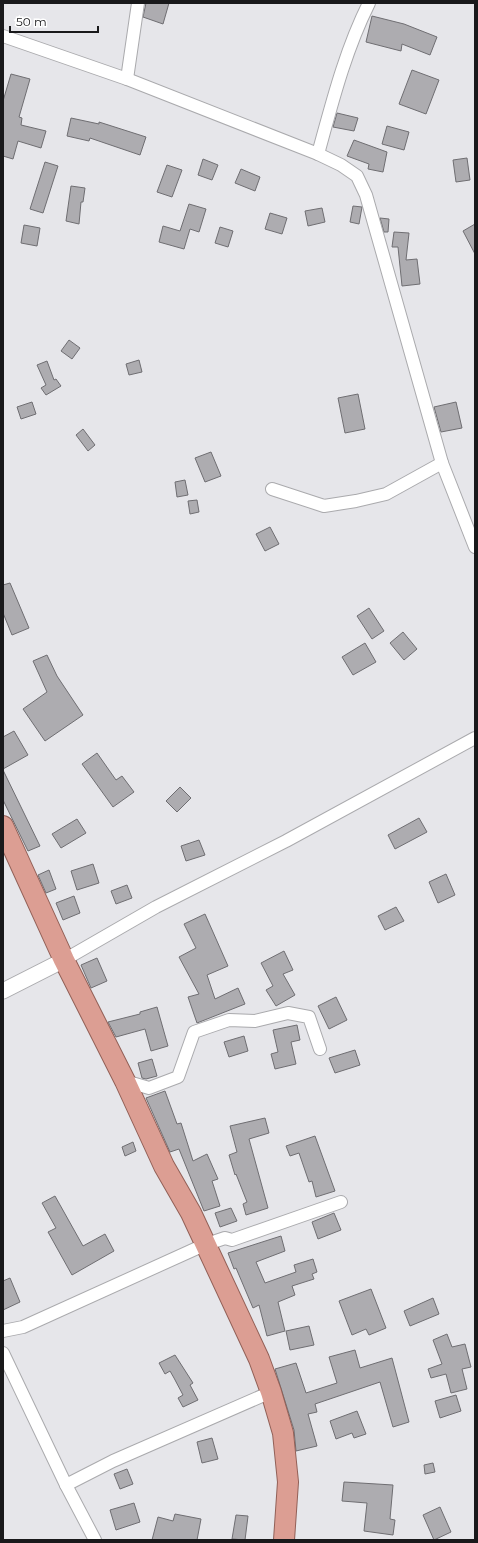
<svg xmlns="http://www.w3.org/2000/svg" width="478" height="1543" viewBox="0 0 478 1543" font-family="Montserrat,sans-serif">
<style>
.building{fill:#adacb0;stroke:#6f6e72}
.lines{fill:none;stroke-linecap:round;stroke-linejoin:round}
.minor-casing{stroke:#aaaaad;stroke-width:14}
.tertiary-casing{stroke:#aaaaad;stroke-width:17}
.trunk-casing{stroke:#926057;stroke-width:22}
.minor{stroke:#fff;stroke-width:12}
.tertiary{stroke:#fff;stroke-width:15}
.trunk{stroke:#dc9e93;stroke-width:20}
</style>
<rect width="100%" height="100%" fill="#e6e6ea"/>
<!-- building -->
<g class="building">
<path d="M 146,3 L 169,3 L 163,24 L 143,17 Z"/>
<path d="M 372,16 L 404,24 L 437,37 L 430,55 L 402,44 L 401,51 L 366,42 Z"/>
<path d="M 412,70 L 439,80 L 426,114 L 399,104 Z"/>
<path d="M 11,74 L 30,79 L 19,117 L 22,118 L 21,125 L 46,131 L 41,148 L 18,141 L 13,159 L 3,156 L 3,101 Z"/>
<path d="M 337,113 L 358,118 L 354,131 L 333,127 Z"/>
<path d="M 71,118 L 99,124 L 99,122 L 146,137 L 140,155 L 90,138 L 89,141 L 67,136 Z"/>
<path d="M 387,126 L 409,132 L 404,150 L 382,144 Z"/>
<path d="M 354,140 L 387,152 L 383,172 L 368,169 L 369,164 L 347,156 Z"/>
<path d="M 467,158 L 470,180 L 456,182 L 453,160 Z"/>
<path d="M 203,159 L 218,165 L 212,180 L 198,175 Z"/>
<path d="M 45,162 L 58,166 L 43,213 L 30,209 Z"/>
<path d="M 167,165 L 182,170 L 172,197 L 157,192 Z"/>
<path d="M 241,169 L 260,177 L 255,191 L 235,183 Z"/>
<path d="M 71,186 L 85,188 L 83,202 L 81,202 L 79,224 L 66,221 Z"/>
<path d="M 189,204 L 206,209 L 199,232 L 190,229 L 184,249 L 159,242 L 163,226 L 180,231 Z"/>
<path d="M 353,206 L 362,207 L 359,224 L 350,222 Z"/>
<path d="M 322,208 L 325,222 L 308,226 L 305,211 Z"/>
<path d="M 270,213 L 287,218 L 282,234 L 265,229 Z"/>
<path d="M 380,218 L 389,219 L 388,232 L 384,232 Z"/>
<path d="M 475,224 L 475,254 L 463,231 Z"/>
<path d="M 24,225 L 40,228 L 37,246 L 21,243 Z"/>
<path d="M 220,227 L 233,231 L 228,247 L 215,243 Z"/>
<path d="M 394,232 L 409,233 L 406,260 L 417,259 L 420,284 L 402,286 L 398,247 L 392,247 Z"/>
<path d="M 69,340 L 80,348 L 72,359 L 61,351 Z"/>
<path d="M 139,360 L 142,372 L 129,375 L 126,364 Z"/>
<path d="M 47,361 L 54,380 L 56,379 L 61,386 L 46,395 L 41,388 L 46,385 L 37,365 Z"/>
<path d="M 358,394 L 365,429 L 345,433 L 338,398 Z"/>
<path d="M 32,402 L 36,414 L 21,419 L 17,407 Z"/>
<path d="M 456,402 L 462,428 L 441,432 L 434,407 Z"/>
<path d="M 83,429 L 95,445 L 88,451 L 76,435 Z"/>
<path d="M 211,452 L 221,476 L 205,482 L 195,458 Z"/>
<path d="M 185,480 L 188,495 L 177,497 L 175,482 Z"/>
<path d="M 197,500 L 199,512 L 190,514 L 188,501 Z"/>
<path d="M 270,527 L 279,544 L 265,551 L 256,534 Z"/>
<path d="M 10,583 L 29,628 L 12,635 L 3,613 L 3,585 Z"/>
<path d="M 369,608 L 384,631 L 372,639 L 357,616 Z"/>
<path d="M 403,632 L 417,649 L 404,660 L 390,643 Z"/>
<path d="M 365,643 L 376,662 L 353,675 L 342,657 Z"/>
<path d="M 47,655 L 57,676 L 83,715 L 45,741 L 23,709 L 47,692 L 33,661 Z"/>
<path d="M 14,731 L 28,755 L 3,769 L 3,737 Z"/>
<path d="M 97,753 L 116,780 L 122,776 L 134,792 L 113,807 L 82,764 Z"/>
<path d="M 3,770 L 40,846 L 28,851 L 3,800 Z"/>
<path d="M 180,787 L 191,798 L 177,812 L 166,801 Z"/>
<path d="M 419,818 L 427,832 L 395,849 L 388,835 Z"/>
<path d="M 77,819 L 86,833 L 61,848 L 52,834 Z"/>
<path d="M 199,840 L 205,855 L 186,861 L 181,846 Z"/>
<path d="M 93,864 L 99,883 L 77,890 L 71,871 Z"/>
<path d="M 49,870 L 56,889 L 46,893 L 38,875 Z"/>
<path d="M 446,874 L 455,895 L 438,903 L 429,882 Z"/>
<path d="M 127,885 L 132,898 L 116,904 L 111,891 Z"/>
<path d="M 74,896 L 80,913 L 63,920 L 56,903 Z"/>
<path d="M 396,907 L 404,921 L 385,930 L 378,916 Z"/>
<path d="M 205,914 L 228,966 L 207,975 L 215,999 L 238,988 L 245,1004 L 197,1023 L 188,997 L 199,994 L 179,957 L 196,948 L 184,924 Z"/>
<path d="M 284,951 L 293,970 L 283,974 L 295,995 L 276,1006 L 266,990 L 273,986 L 261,963 Z"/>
<path d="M 97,958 L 107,981 L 91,988 L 81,965 Z"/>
<path d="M 336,997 L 347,1020 L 329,1029 L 318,1006 Z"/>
<path d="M 157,1007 L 168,1046 L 151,1051 L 145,1029 L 116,1037 L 108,1022 L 140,1014 L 140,1012 Z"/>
<path d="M 297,1025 L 300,1040 L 291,1042 L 296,1064 L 275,1069 L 271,1054 L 278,1052 L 273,1030 Z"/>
<path d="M 244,1036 L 248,1051 L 229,1057 L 224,1042 Z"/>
<path d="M 355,1050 L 360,1065 L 335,1073 L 329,1058 Z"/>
<path d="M 152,1059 L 157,1076 L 146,1079 L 142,1078 L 138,1063 Z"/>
<path d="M 165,1091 L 177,1124 L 181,1123 L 193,1161 L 207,1154 L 218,1179 L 212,1181 L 220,1206 L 204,1211 L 179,1149 L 170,1152 L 146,1098 Z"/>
<path d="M 265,1118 L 269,1133 L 249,1139 L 268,1208 L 246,1215 L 243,1204 L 247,1202 L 236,1174 L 235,1175 L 229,1155 L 237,1152 L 230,1126 Z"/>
<path d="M 315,1136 L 335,1191 L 316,1197 L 312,1181 L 309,1182 L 299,1153 L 290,1156 L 286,1146 Z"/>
<path d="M 133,1142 L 136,1151 L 125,1156 L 122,1147 Z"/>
<path d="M 55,1196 L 83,1246 L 105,1234 L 114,1251 L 72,1275 L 48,1232 L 56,1228 L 42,1203 Z"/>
<path d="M 231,1208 L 237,1221 L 220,1227 L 215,1213 Z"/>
<path d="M 334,1213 L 341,1230 L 318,1239 L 312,1222 Z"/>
<path d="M 281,1236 L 285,1251 L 256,1262 L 265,1283 L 296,1272 L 294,1265 L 313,1259 L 317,1272 L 312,1274 L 314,1279 L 292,1286 L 295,1295 L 278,1302 L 285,1331 L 267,1336 L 259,1305 L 253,1308 L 236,1268 L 234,1269 L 228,1253 Z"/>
<path d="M 10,1278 L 20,1302 L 3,1310 L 3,1281 Z"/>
<path d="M 371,1289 L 386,1328 L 369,1335 L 366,1329 L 352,1335 L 339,1301 Z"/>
<path d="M 433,1298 L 439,1314 L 410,1326 L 404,1311 Z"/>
<path d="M 309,1326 L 314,1345 L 290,1350 L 286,1331 Z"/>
<path d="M 447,1334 L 452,1347 L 465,1344 L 471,1367 L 462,1369 L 467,1389 L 451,1393 L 446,1374 L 431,1378 L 428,1369 L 442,1364 L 433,1340 Z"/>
<path d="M 355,1350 L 360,1368 L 392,1358 L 409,1422 L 393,1427 L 380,1382 L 315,1404 L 317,1412 L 308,1414 L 317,1446 L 296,1451 L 294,1430 L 275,1369 L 296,1363 L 306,1393 L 337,1383 L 329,1357 Z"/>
<path d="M 175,1355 L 193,1383 L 190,1385 L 198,1400 L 183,1407 L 178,1398 L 183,1395 L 174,1378 L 170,1371 L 165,1374 L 159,1363 Z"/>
<path d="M 456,1395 L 461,1411 L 440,1418 L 435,1401 Z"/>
<path d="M 357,1411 L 366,1434 L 354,1438 L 352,1433 L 336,1439 L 330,1421 Z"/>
<path d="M 212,1438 L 218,1459 L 202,1463 L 197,1442 Z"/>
<path d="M 433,1463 L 435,1472 L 425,1474 L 424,1465 Z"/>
<path d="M 127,1469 L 133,1484 L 120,1489 L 114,1474 Z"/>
<path d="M 344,1482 L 393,1485 L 390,1519 L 395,1520 L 393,1535 L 364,1531 L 367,1503 L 342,1501 Z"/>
<path d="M 134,1503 L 140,1522 L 116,1530 L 110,1510 Z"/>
<path d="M 440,1507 L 451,1532 L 434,1540 L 423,1515 Z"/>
<path d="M 175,1514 L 201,1519 L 197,1540 L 152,1540 L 158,1517 L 173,1521 Z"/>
<path d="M 236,1515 L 248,1516 L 245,1540 L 232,1539 Z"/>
</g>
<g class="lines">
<!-- minor casing -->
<g class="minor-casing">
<g id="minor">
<path d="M 3,36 L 127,79 L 318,154 L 341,165 L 357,176 L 366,195 L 442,463 L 475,547"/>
<path d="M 127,79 L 138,3"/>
<path d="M 318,154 C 332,103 345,51 369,3"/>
<path d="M 272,489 L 324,506 L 356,501 L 386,494 L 442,463"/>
<path d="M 64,960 L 156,907 L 286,841 L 475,738"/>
<path d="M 125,1081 L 149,1088 L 178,1077 L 194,1032 L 229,1020 L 255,1021 L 288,1013 L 309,1017 L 320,1049"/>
<path d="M 3,1331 L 23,1327 L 204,1245 L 225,1238 L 232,1240 L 341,1202"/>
<path d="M 3,1353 L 66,1485 L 95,1540"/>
<path d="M 66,1485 L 113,1461 L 271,1392"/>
</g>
</g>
<!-- tertiary casing -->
<g class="tertiary-casing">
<path id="tertiary" d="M 3,991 L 64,960"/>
</g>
<!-- trunk casing -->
<g class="trunk-casing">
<path id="trunk" d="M 3,826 L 64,960 L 125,1081 L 164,1166 L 191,1213 L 259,1359 L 271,1392 L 283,1433 L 288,1482 L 284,1540"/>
</g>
<!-- minor -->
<use href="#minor" class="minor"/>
<!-- tertiary -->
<use href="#tertiary" class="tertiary"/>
<!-- trunk -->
<use href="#trunk" class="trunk"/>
</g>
<!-- border -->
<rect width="478" height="1543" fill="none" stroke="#19191b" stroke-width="8"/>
<!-- scale -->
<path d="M10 26v6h88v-6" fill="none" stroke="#19191b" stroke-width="2"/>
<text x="16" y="26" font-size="12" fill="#19191b" stroke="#ffffff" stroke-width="3" paint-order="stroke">50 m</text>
</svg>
